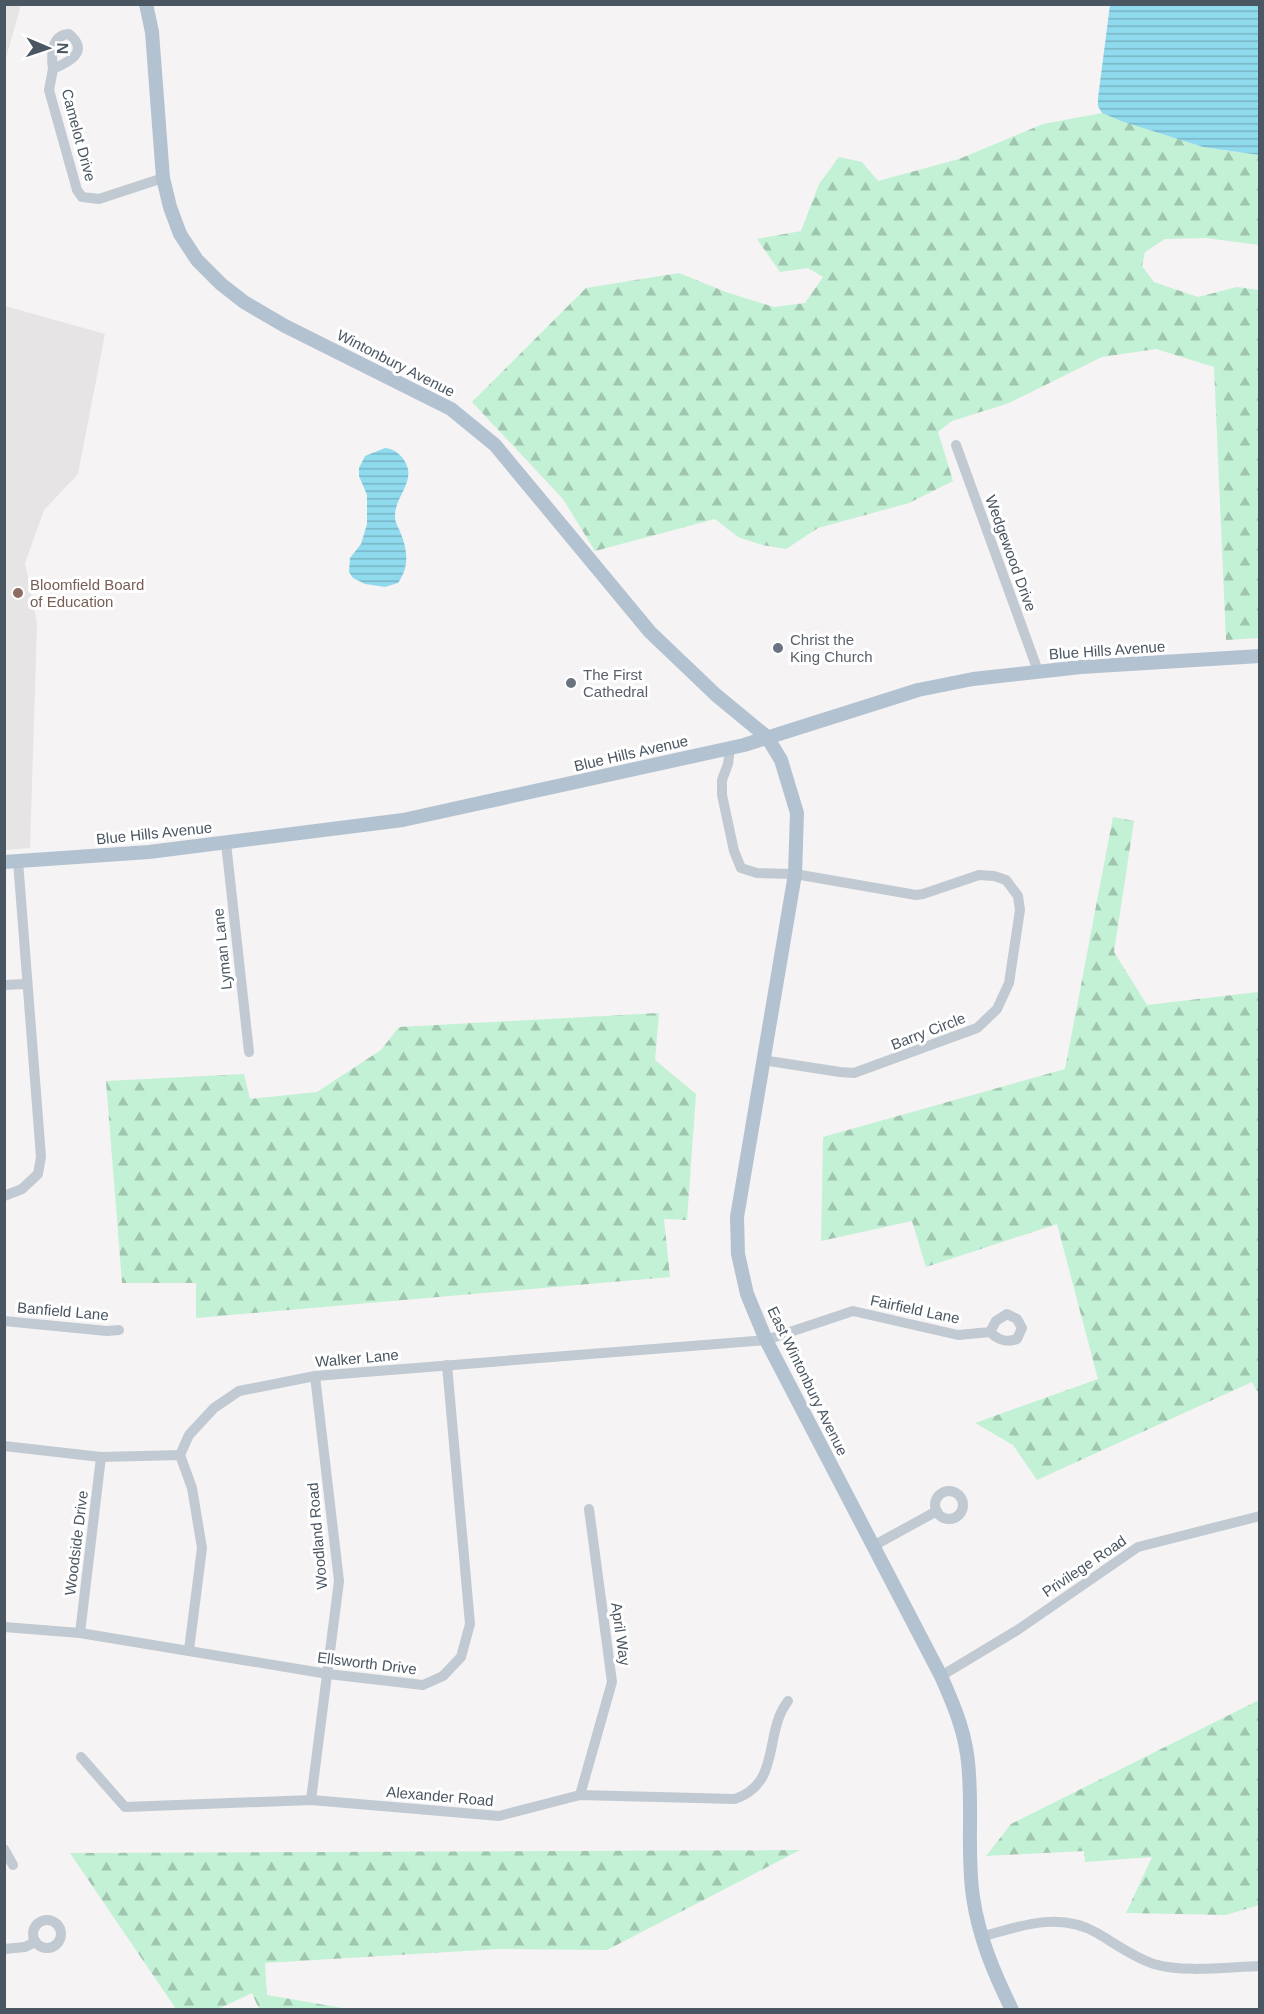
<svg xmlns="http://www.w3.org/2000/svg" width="1264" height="2014" viewBox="0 0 1264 2014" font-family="Arial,sans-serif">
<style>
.education{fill:#e6e4e5}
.forest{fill:url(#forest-firs)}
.water{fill:url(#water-rules)}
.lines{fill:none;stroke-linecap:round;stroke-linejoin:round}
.minor{stroke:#c1cad2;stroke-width:10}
.major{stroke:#b3c2d1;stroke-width:14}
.education-dot{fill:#8d6e63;stroke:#fff;stroke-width:2}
.worship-dot{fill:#6b7280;stroke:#fff;stroke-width:2}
.labels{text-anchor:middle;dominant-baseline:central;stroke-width:6;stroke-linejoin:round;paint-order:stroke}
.street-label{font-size:15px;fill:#4a5661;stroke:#fff}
.education-label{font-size:15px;fill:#785e54;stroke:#fff;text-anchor:start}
.worship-label{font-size:15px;fill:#5b616d;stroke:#fff;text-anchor:start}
</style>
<defs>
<pattern id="forest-firs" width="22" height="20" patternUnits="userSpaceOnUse" patternTransform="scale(1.5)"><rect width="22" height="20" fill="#c3f1d5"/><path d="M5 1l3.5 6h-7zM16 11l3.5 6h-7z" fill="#a0c6b0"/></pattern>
<pattern id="water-rules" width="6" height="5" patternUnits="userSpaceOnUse" patternTransform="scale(1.5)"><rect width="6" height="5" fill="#90daee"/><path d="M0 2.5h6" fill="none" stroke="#78b4c4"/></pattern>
</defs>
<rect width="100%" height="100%" fill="#f5f3f3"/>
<!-- education -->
<g class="education">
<path d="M 5,4 L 21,5 L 5,61 L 4,5 Z"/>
<path d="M 5,306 L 105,334 L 78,474 L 44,510 L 25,563 L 37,623 L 30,848 L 5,850 Z"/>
</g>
<!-- forest -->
<g class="forest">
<path d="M 1102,113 L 1121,121 L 1203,147 L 1259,155 L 1259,245 L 1206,238 L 1165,239 L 1145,252 L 1142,266 L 1154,282 L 1198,297 L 1237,287 L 1259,290 L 1259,638 L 1226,640 L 1214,367 L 1156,349 L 1102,357 L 1009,403 L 952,421 L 938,432 L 953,481 L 909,503 L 818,528 L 786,549 L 762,545 L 738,537 L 715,519 L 595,551 L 563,499 L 472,402 L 586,288 L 679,273 L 726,292 L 774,307 L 805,303 L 823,277 L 808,268 L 780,272 L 757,239 L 801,231 L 819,184 L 839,157 L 862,162 L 878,181 L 959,159 L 1043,124 Z"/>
<path d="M 1113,817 L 1134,821 L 1114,952 L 1147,1005 L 1258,992 L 1260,1028 L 1259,1395 L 1252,1382 L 1037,1480 L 1013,1445 L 975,1423 L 1098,1379 L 1057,1224 L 926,1267 L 912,1221 L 821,1241 L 823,1137 L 1065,1069 Z"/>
<path d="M 659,1013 L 655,1060 L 696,1094 L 687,1220 L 664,1219 L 670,1277 L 196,1318 L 196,1283 L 122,1283 L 106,1081 L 244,1074 L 250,1099 L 317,1092 L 381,1050 L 399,1027 Z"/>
<path d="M 1259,1700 L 1259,1905 L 1226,1915 L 1126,1913 L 1152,1857 L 1085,1862 L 1084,1851 L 986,1856 L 1011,1824 Z"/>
<path d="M 800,1850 L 607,1950 L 498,1949 L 265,1963 L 267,1995 L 354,2010 L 259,2009 L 252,1993 L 218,2009 L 176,2009 L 70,1853 Z"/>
</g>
<!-- water -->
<g class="water">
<path d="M 1110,5 L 1259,5 L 1259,155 L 1203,147 L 1121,121 L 1102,113 L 1098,106 L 1098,98 Z"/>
<path d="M 385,448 C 394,449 399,453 404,460 C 418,481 394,496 395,517 C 395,523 399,528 401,534 C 408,551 409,568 398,583 L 385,587 L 365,584 L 353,578 L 349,572 L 350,558 L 361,544 L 367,524 L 367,495 L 359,476 L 359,468 L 365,456 Z"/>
</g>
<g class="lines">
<!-- minor -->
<g class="minor">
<path d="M 53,69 C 51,55 51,35 69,34 C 90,52 69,62 53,69 L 49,90 L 77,190 L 82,197 L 99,199 L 163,178"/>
<path d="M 956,445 L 1038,671"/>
<path d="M 730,748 L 728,764 L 722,780 L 722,795 L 734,851 L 741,868 L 757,873 L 795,874 L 916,895 L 923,894 L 979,875 L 994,876 L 1006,880 L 1018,896 L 1020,910 L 1009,983 L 997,1009 L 977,1028 L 854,1073 L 840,1072 L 762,1060"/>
<path d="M 226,843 L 249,1052"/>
<path d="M 4,985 L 26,984"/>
<path d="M 4,1196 L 22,1189 L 38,1174 L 41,1157 L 18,861"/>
<path d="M 4,1321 L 107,1331 L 119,1330"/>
<path d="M 4,1446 L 101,1457 L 180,1455"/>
<circle cx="949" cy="1505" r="14"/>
<path d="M 873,1546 L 937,1511"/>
<path d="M 4,1627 L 80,1633 L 328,1674 L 423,1685 L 443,1676 L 461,1657 L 470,1624 L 447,1365"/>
<path d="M 80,1633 L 101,1457"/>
<path d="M 189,1650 L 202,1548 L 192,1488 L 180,1455 L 189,1435 L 214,1408 L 239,1391 L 315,1376 L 766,1340 L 853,1311 L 958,1335 L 990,1332 C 998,1340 1006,1343 1017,1339 L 1022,1328 L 1017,1319 L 1007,1314 L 996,1321 L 990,1332"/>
<path d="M 941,1676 L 1019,1629 L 1138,1547 L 1260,1516"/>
<path d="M 81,1757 L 125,1807 L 311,1800 L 499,1816 L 580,1795 L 735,1799 C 782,1783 763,1733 788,1701"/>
<path d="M 580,1795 L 612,1682 L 589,1509"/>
<path d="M 311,1800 L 339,1581 L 315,1376"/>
<path d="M 4,1849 L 13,1865"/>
<circle cx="47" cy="1934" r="14"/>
<path d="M 981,1937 C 1019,1926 1060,1911 1097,1933 C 1116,1944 1133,1957 1154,1964 C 1184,1973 1228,1967 1260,1966"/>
<path d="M 4,1949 L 25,1947 L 35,1942"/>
</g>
<!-- major -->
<g class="major">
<path d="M 146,4 L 152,32 L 163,178 L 170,207 L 180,234 L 197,260 L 221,284 L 244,302 L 285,326 L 451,409 L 495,445 L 650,632 L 716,695 L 767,737 L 781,760 L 797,813 L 795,874 L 737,1217 L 738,1254 L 747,1294 L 766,1340 L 941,1676 C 952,1701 963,1726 967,1754 C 974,1801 966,1850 973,1897 C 979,1938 994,1973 1012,2010"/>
<path d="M 4,862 L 149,852 L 403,820 L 744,745 L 918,690 L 973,679 L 1081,667 L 1260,656"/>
</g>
</g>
<!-- markers -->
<circle class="education-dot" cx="18" cy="593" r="6"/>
<g class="worship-dot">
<circle cx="778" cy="648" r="6"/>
<circle cx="571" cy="683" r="6"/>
</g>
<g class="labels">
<!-- street labels -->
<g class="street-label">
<text transform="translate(79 135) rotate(75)">Camelot Drive</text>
<text transform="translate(396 363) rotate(27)">Wintonbury Avenue</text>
<text transform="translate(1011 553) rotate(70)">Wedgewood Drive</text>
<text transform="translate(1107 650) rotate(-4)">Blue Hills Avenue</text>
<text transform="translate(631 753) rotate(-13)">Blue Hills Avenue</text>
<text transform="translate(154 833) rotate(-6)">Blue Hills Avenue</text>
<text transform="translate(222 949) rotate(-96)">Lyman Lane</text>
<text transform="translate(928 1031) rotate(-21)">Barry Circle</text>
<text transform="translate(915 1309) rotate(12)">Fairfield Lane</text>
<text transform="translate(63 1311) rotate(5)">Banfield Lane</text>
<text transform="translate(357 1358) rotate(-5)">Walker Lane</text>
<text transform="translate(808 1381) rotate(64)">East Wintonbury Avenue</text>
<text transform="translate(317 1536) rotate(-95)">Woodland Road</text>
<text transform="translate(76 1543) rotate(-83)">Woodside Drive</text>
<text transform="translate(1084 1566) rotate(-34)">Privilege Road</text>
<text transform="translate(621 1634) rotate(82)">April Way</text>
<text transform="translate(367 1663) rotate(7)">Ellsworth Drive</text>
<text transform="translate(440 1796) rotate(5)">Alexander Road</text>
</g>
<!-- education labels -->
<g class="education-label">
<text x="30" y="584">Bloomfield Board<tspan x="30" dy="17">of Education</tspan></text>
</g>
<!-- worship labels -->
<g class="worship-label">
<text x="790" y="639">Christ the<tspan x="790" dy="17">King Church</tspan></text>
<text x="583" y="674">The First<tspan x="583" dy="17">Cathedral</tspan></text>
</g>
</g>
<!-- border -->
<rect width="1264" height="2014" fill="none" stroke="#4a5661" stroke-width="12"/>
<!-- north arrow -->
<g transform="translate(48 48) rotate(92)" stroke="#ffffff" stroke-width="4.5" paint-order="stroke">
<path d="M0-4.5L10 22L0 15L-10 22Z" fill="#4a5661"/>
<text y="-9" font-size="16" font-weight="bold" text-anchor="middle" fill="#4a5661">N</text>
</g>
</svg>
